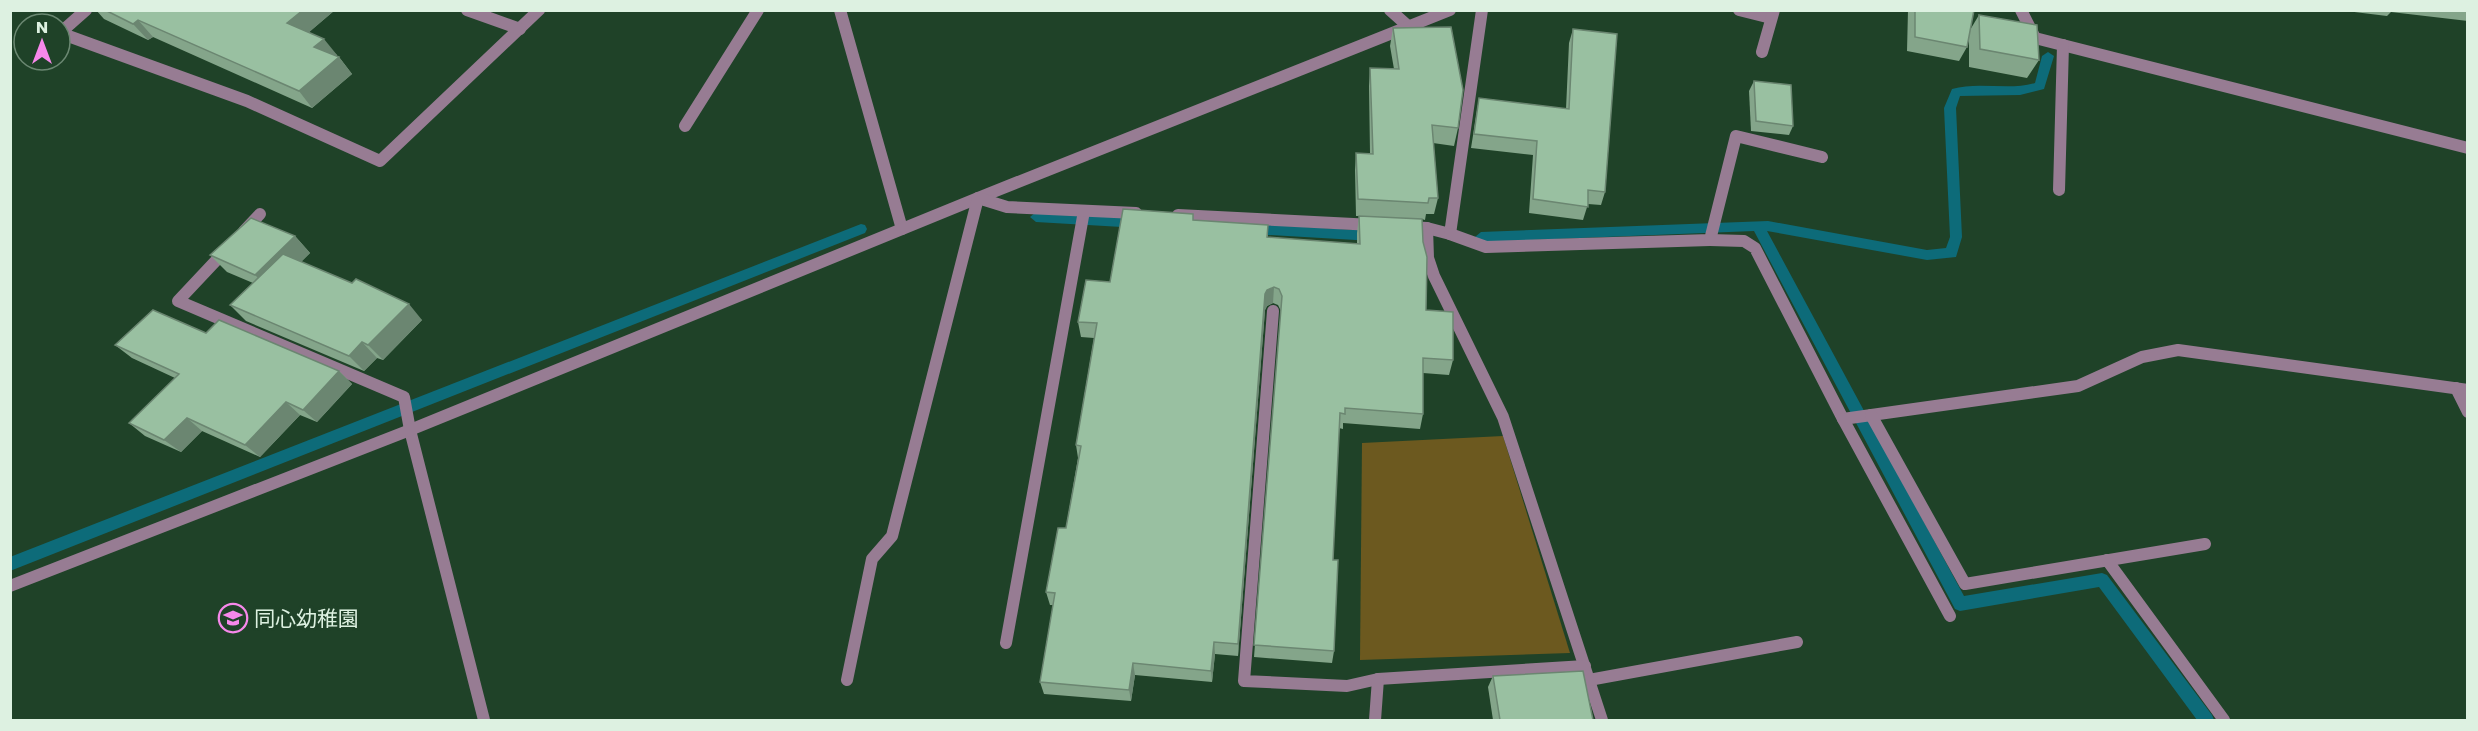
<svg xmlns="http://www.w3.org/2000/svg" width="2478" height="731" viewBox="0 0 2478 731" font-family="Poppins,'Noto Sans JP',sans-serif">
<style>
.green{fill:#6c591f}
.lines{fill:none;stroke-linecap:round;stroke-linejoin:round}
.stream{fill:#0d6b79;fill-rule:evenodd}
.street{stroke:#977c93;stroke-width:12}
.wall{fill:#84a58a}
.shaded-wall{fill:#6b8671}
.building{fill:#99c0a1;stroke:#6b8671;stroke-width:1.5}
.labels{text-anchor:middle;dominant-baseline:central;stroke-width:6;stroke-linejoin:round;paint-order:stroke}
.poi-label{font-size:21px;fill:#ddf1e1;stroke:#1f4228;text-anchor:start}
</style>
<rect width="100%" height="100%" fill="#1f4228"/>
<!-- green -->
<path class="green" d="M 1503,436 L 1570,653 L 1360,660 L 1362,443 Z"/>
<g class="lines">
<!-- stream -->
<g class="stream">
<path d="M 2048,52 L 2054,56 L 2044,89 L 2020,95 L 1960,96 L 1956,108 L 1962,237 L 1956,257 L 1927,260 L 1767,231 L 1964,596 L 2102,573 L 2107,575 L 2212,715 L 2214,720 L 2197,720 L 2099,587 L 1960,611 L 1955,609 L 1754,231 L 1481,242 L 1475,237 L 1481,232 L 1768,221 L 1927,250 L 1946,248 L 1950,237 L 1944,108 L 1952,89 C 1979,81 2008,91 2035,83 L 2042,56 Z"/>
<path d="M 1036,212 L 1139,218 L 1145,223 L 1139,228 L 1036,222 L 1030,217 Z"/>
<path d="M 861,224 L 865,225 L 867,229 L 865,233 L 10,571 L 10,557 Z"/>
<path d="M 1251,224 L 1373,231 L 1379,236 L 1373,241 L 1251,234 L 1245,229 Z"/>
</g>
<!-- street -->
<g class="street">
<path d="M 86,10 L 60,33 L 247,101 L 380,161 L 539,10"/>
<path d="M 467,10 L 520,29"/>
<path d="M 840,10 L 902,229"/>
<path d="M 1390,10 L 1409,27"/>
<path d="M 1739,10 L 1771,18"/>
<path d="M 2021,10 L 2035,38 L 2468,148"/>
<path d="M 1762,52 L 1774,10"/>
<path d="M 685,126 L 758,10"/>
<path d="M 2059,190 L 2063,45"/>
<path d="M 1178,215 L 1373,225"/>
<path d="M 1408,227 L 1427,228 L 1450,234 L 1482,10"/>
<path d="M 1427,228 L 1428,258 L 1434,276 L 1503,417 L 1602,720"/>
<path d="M 244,231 L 260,214"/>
<path d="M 1450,234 L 1486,247 L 1710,240 L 1736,136 L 1822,157"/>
<path d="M 1710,240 L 1744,241 L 1755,248 L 1843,419 L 2078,386 L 2142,357 L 2178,350 L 2468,390"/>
<path d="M 226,250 L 178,301 L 404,397 L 410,430 L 484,720"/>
<path d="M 1273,311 L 1244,681 L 1347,686 L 1378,679 L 1585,666"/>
<path d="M 2456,388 L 2468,412"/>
<path d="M 1871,415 L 1965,584 L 2205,544"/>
<path d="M 1843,419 L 1950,616"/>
<path d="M 2107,560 L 2224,720"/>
<path d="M 10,586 L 410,430 L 978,198 L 1450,10"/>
<path d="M 1006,643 L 1084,211"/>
<path d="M 847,680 L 872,559 L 892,536 L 978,198 L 1007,207 L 1136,213"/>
<path d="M 1589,680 L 1797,642"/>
<path d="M 1375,720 L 1378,679"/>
</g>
</g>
<!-- wall -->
<g class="wall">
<path d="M 96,10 L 335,10 L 309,32 L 337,55 L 336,56 L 339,57 L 352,74 L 312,108 L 153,37 L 148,40 L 104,19 Z"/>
<path d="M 1908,10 L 1974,10 L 1970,30 L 1979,15 L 2039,60 L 2027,78 L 1969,67 L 1969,39 L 1967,47 L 1959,61 L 1907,51 Z"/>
<path d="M 2338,10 L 2468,10 L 2468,21 L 2391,12 L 2387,16 Z"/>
<path d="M 1393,28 L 1458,128 L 1454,146 L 1433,143 L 1438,198 L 1434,214 L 1426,214 L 1425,220 L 1422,219 L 1426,310 L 1453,360 L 1449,375 L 1423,373 L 1423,414 L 1420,429 L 1343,423 L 1343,429 L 1339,428 L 1333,560 L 1334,651 L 1332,663 L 1254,657 L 1281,311 L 1278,305 L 1273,303 L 1267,306 L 1265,310 L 1238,656 L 1215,654 L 1212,682 L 1135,675 L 1131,701 L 1044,694 L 1040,682 L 1053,605 L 1050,605 L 1046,592 L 1066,528 L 1078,458 L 1076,445 L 1094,338 L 1081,337 L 1078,322 L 1194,220 L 1268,225 L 1268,237 L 1357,244 L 1357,233 L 1359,216 L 1356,216 L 1355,170 L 1356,153 L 1370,153 L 1369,86 L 1370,68 L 1394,69 L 1390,46 Z"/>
<path d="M 1573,29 L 1605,192 L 1601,205 L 1588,204 L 1583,220 L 1529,213 L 1533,155 L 1471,148 L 1479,98 L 1566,109 L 1569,43 Z"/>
<path d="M 1754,81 L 1793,126 L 1789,135 L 1751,131 L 1749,91 Z"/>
<path d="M 295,236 L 310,253 L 301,262 L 422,320 L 383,360 L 377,358 L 364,371 L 246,321 L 230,305 L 253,283 L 227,272 L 210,255 Z"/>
<path d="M 206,333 L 339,371 L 352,384 L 317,422 L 300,415 L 260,457 L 202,431 L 181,452 L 145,436 L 129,423 L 175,378 L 132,358 L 115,345 Z"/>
<path d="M 1493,676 L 1593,720 L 1493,720 L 1488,687 Z"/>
</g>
<!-- shaded-wall -->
<g class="shaded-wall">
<path d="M 303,10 L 335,10 L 300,40 L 287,23 Z"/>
<path d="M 138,20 L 153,37 L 148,40 L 133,24 Z"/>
<path d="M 324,39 L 337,55 L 327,64 L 314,47 Z"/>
<path d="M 339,57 L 352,74 L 312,108 L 299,91 Z"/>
<path d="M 295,236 L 310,253 L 271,291 L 255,275 Z"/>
<path d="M 1274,287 L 1273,303 L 1267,306 L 1265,310 L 1238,656 L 1238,644 L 1265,294 L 1267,290 Z"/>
<path d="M 409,304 L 422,320 L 383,360 L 368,345 Z"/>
<path d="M 362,342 L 377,358 L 364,371 L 349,356 Z"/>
<path d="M 339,371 L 352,384 L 317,422 L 303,410 Z"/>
<path d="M 286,402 L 300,415 L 260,457 L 245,445 Z"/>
<path d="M 187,418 L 202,431 L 181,452 L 164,440 Z"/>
<path d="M 1214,642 L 1215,654 L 1212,682 L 1211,671 Z"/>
<path d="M 1133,663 L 1135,675 L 1131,701 L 1129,690 Z"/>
</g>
<!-- building -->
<g class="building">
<path d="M 105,10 L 303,10 L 287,23 L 324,39 L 314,47 L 339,57 L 299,91 L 138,20 L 133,24 Z"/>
<path d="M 1915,10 L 1974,10 L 1967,47 L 1915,37 Z"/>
<path d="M 1979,15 L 2037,25 L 2039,60 L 1980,49 Z"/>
<path d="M 1451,27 L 1463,90 L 1458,128 L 1432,125 L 1438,198 L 1429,198 L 1428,203 L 1358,199 L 1356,153 L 1373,154 L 1370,68 L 1399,69 L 1393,28 Z"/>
<path d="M 1573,29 L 1617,34 L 1605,192 L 1588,190 L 1588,207 L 1533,199 L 1537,141 L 1474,134 L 1479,98 L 1569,109 Z"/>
<path d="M 1754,81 L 1791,85 L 1793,126 L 1756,121 Z"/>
<path d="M 1123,209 L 1193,214 L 1193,220 L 1268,225 L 1267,237 L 1360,244 L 1359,216 L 1422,219 L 1423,242 L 1427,257 L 1426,310 L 1453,312 L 1453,360 L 1423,358 L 1423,414 L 1345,408 L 1345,414 L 1340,413 L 1333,560 L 1338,560 L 1334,651 L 1254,645 L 1282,296 L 1279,289 L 1274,287 L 1267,290 L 1265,294 L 1238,644 L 1214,642 L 1211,671 L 1133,663 L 1129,690 L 1040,682 L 1055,593 L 1046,592 L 1058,528 L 1066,528 L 1081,446 L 1076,445 L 1097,323 L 1078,322 L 1086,280 L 1110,282 Z"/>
<path d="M 251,218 L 295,236 L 255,275 L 210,255 Z"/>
<path d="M 283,254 L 352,283 L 356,279 L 409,304 L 368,345 L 362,342 L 349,356 L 230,305 Z"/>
<path d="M 153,310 L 206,333 L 219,320 L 339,371 L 303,410 L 286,402 L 245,445 L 187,418 L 164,440 L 129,423 L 179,374 L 115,345 Z"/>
<path d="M 1583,671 L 1593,720 L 1500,720 L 1493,676 Z"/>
</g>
<!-- icons -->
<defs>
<g id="school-ring" transform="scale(1.5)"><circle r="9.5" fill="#1f4228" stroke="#f788eb" stroke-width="1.5"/><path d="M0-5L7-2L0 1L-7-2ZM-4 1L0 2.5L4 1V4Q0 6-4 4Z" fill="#f788eb"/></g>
</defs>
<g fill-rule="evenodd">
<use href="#school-ring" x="233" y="618"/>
</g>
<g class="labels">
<!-- poi labels -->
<g class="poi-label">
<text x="254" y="618">同心幼稚園</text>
</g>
</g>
<!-- border -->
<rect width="2478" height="731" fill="none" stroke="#ddf1e1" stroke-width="24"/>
<!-- north arrow -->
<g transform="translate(42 42)"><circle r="28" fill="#1f4228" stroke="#6b8872" stroke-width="1.5"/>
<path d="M0-4.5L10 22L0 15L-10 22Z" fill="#f788eb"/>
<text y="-9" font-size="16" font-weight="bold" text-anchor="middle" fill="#ddf1e1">N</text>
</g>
</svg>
